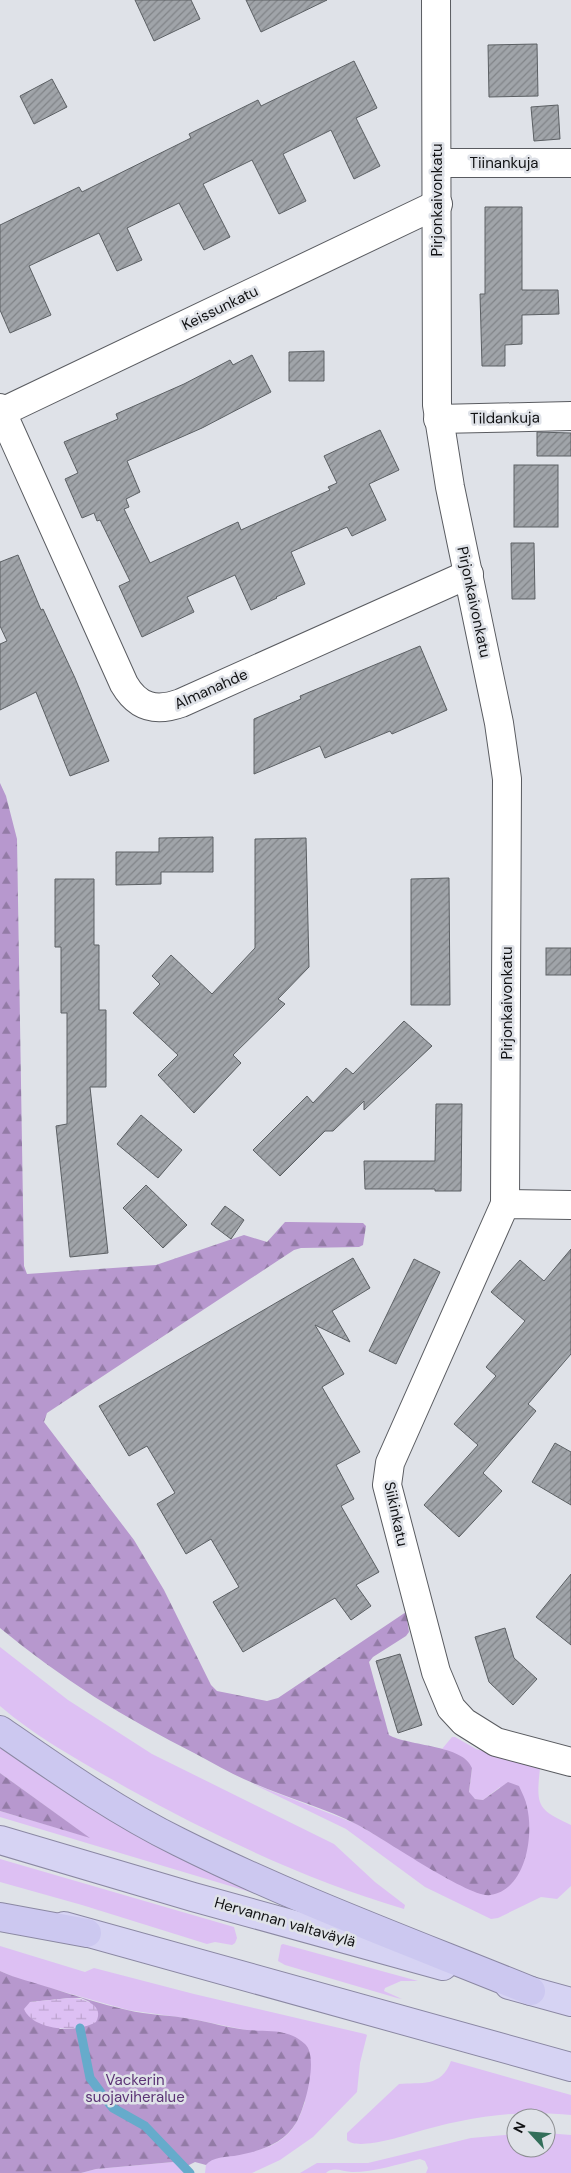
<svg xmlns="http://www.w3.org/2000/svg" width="571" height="2173" viewBox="0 0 571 2173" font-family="'DM Sans',sans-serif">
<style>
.green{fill:#ddc0f3}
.forest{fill:url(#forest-firs);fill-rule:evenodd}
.wetland{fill:url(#wetland-marsh)}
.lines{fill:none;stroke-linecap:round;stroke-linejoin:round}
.stream{stroke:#66abcb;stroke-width:9}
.building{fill:url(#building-hatch);stroke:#5c6064}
.minor-casing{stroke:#595b60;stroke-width:30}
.tertiary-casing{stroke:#595b60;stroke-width:30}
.trunk-casing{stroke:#8b88a3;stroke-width:30}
.motorway-casing{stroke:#8b88a3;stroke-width:30}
.minor{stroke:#fff;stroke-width:28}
.tertiary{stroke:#fff;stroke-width:28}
.trunk{stroke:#d6d3f3;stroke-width:28}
.motorway{stroke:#ccc8f0;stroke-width:28}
.labels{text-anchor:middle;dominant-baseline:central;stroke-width:5;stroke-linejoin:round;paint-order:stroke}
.street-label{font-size:15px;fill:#111214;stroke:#dfe2e8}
.park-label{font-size:15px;fill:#5b3375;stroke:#dfe2e8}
</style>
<defs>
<pattern id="forest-firs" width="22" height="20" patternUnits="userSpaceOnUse" patternTransform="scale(1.25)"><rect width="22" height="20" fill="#b798ce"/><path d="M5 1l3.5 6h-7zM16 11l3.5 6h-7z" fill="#937ba6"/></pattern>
<pattern id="wetland-marsh" width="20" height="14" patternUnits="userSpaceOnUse" patternTransform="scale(1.25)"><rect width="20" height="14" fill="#ddc0f3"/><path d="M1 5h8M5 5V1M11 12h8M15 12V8" fill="none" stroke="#bda4cf"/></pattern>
<pattern id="building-hatch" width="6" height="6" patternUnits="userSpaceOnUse" patternTransform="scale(1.25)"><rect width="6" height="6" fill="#a0a4a9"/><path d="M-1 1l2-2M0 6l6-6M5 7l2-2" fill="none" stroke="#818488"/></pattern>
</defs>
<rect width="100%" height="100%" fill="#dfe2e8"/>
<!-- green -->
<g class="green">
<path d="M 0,1647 L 68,1700 L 152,1754 L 334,1844 L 375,1882 L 405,1905 L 404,1909 C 307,1880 216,1837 127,1788 C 84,1763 38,1739 0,1706 Z"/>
<path d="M 452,1737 L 455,1737 L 476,1749 L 540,1768 C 536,1806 537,1809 571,1825 L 571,1886 L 557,1899 L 541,1897 L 498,1918 L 491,1919 L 425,1887 L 346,1829 L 251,1783 L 357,1824 L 446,1877 L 477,1892 L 500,1787 L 483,1800 L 475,1799 L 469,1793 L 472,1768 L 465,1759 L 442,1749 Z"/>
<path d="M 0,1742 L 115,1820 L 190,1863 L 267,1897 L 0,1817 L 0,1811 L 88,1837 L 0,1773 Z"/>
<path d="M 0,1859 L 234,1927 L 237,1938 L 235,1943 L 232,1945 L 215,1942 L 207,1944 L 82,1905 L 0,1882 Z"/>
<path d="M 283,1944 L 418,1981 L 401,1981 L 385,1988 L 384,1991 L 402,1999 L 397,1998 L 285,1965 L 278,1961 L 281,1945 Z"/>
<path d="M 0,1946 L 85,1972 L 94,1968 L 194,1994 L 365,2034 L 367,2035 L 360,2063 L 357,2092 L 313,2137 L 280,2160 L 252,2173 L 205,2173 L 206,2165 L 210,2160 C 240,2151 278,2155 296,2123 C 300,2117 302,2109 305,2102 L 246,2030 L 192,2019 L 128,2010 L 18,1979 L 0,1971 Z"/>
<path d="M 451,2061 L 571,2095 L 571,2115 C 515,2109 463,2118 410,2134 C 397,2138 356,2150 347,2140 L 347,2133 L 399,2084 C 421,2082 441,2088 451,2061 Z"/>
<path d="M 546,2133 L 571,2135 L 571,2173 L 426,2173 L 428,2168 L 425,2161 L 420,2159 C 398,2164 375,2172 352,2172 C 343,2172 333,2166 326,2173 L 300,2173 L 317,2163 L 368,2163 L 471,2138 L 516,2134 L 516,2148 L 546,2148 Z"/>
<path d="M 173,2162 L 183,2168 L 187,2173 L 81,2173 L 96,2169 Z"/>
</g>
<!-- forest -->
<g class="forest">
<path d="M 0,783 L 6,796 L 17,839 L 24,1266 L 27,1274 L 156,1265 L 244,1235 L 267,1242 L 285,1222 L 290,1222 L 363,1223 L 366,1226 L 363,1245 L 359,1247 L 301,1248 L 294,1250 L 47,1413 L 44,1422 L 134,1540 L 164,1590 L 211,1685 L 217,1691 L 267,1701 L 278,1698 L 406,1612 L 409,1632 L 406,1636 L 373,1657 L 369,1662 L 389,1735 C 408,1746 464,1745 472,1768 L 469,1792 L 475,1799 L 483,1800 L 508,1782 L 519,1786 C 522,1793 526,1800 527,1807 C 534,1836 526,1890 490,1895 C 471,1899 381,1837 358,1825 C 326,1808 287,1798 253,1783 C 233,1775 215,1764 196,1754 C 126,1719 60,1678 0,1628 Z"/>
<path d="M 0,1773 L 90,1838 L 0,1811 Z"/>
<path d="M 0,1971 C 17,1979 33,1982 51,1988 C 76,1996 101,2004 127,2010 C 148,2015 170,2015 191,2019 C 210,2022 228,2028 247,2030 C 268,2032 288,2028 305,2044 C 319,2057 305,2108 296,2123 C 283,2145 257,2152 234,2156 C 224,2157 213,2157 206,2165 L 195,2162 L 183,2168 L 173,2162 L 96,2169 L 81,2173 L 0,2173 ZM 70,1998 L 81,1998 L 90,2002 L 80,2028 L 60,2029 L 30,2002 Z"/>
</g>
<!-- wetland -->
<path class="wetland" d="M 70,1998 C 84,1998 105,2005 96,2022 C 78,2033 33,2031 24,2009 L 30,2002 Z"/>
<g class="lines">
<!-- stream -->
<path class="stream" d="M 80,2028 L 90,2078 L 108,2102 L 113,2108 L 145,2126 L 190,2173"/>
</g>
<!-- building -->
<g class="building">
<path d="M 135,0 L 191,0 L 200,19 L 154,41 Z"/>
<path d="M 246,0 L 327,0 L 261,32 Z"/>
<path d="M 537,44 L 538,96 L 489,97 L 488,45 Z"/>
<path d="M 354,61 L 377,108 L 356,118 L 380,166 L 354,179 L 331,130 L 283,154 L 306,201 L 279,214 L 252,160 L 203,184 L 230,237 L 204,250 L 179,203 L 127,228 L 142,260 L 117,271 L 99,233 L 29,266 L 51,315 L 10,333 L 0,310 L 0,225 L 79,187 L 82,192 L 191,138 L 189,134 L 258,100 L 261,106 Z"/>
<path d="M 52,79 L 67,107 L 34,124 L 20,96 Z"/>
<path d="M 558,105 L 560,139 L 534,141 L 531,107 Z"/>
<path d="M 485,207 L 522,207 L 522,290 L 558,290 L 559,314 L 522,315 L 522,344 L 505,345 L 505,366 L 482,366 L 480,294 L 485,294 Z"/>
<path d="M 324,351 L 324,381 L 289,381 L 289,352 Z"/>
<path d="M 252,355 L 271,392 L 202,428 L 127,461 L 140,492 L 126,499 L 129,507 L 124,509 L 150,563 L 238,522 L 241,530 L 330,490 L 328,487 L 337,483 L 324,456 L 380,430 L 399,470 L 369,484 L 386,520 L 352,536 L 347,527 L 291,552 L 305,584 L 276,597 L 277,598 L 251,610 L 235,575 L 187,597 L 194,612 L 142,637 L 119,586 L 130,581 L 100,520 L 97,521 L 94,513 L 82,518 L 65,479 L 78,473 L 64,442 L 118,419 L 116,414 L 184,384 L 230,360 L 233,365 Z"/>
<path d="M 537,432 L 571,433 L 571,456 L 537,456 Z"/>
<rect x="514" y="465" width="44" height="62"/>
<path d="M 511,543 L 534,543 L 535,599 L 512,599 Z"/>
<path d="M 18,555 L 41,610 L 43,609 L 75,678 L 109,761 L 70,776 L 36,692 L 0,710 L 0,644 L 7,641 L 0,626 L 0,562 Z"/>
<path d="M 420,646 L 447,710 L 392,734 L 390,731 L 325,758 L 320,746 L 254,774 L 254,719 L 301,699 L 300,696 Z"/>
<path d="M 213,837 L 213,872 L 161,872 L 161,884 L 116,885 L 116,852 L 159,852 L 159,838 Z"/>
<path d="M 306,838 L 309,967 L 278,999 L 285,1004 L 233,1055 L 241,1063 L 194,1113 L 158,1075 L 178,1055 L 133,1013 L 160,984 L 152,976 L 171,955 L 212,994 L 255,948 L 255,839 Z"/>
<path d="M 449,878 L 450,1005 L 411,1005 L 411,879 Z"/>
<path d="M 55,879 L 94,879 L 94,945 L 99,945 L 99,1010 L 106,1010 L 106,1087 L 90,1087 L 108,1253 L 70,1257 L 56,1126 L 67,1124 L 67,1013 L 61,1013 L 61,947 L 55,947 Z"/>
<rect x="546" y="948" width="25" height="27"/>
<path d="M 404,1021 L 432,1046 L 364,1110 L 364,1101 L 333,1131 L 325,1131 L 280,1176 L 253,1150 L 307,1096 L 313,1103 L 346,1068 L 353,1074 Z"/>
<path d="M 436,1104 L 462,1104 L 461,1191 L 435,1191 L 435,1189 L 365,1189 L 364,1161 L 435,1161 Z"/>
<path d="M 141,1115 L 182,1150 L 158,1178 L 117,1144 Z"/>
<path d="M 146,1185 L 187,1225 L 163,1248 L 123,1208 Z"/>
<path d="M 225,1206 L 244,1220 L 231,1239 L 211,1224 Z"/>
<path d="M 571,1249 L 571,1354 L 528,1404 L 536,1411 L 483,1473 L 502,1491 L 459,1537 L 424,1505 L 478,1445 L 454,1424 L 496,1376 L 486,1367 L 525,1321 L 491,1292 L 520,1260 L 544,1281 Z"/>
<path d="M 353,1258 L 370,1288 L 332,1311 L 350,1342 L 315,1325 L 344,1374 L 322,1387 L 360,1452 L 336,1465 L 354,1499 L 341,1506 L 379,1572 L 356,1585 L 371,1606 L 351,1620 L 335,1598 L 243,1652 L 213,1602 L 239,1587 L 211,1539 L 186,1554 L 157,1504 L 175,1493 L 147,1446 L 129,1456 L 99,1406 Z"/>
<path d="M 414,1259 L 440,1272 L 396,1364 L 369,1351 Z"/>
<path d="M 555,1443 L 571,1452 L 571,1505 L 532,1482 Z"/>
<path d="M 571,1574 L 571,1645 L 536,1617 Z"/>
<path d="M 505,1628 L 514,1658 L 537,1679 L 513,1705 L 489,1682 L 475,1637 Z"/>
<path d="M 400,1654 L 422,1725 L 398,1733 L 376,1661 Z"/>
</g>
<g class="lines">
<!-- minor casing -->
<g class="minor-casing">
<g id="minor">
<path d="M 438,163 L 571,163"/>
<path d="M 0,408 L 124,684 C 138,708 156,712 181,703 L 469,574"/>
<path d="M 2,412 L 438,204"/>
<path d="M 438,419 L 571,416"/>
<path d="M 571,1205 L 505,1204 L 390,1463 L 387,1485 L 436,1672 L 451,1708 L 464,1722 L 496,1742 L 571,1762"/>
</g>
</g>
<!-- tertiary casing -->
<g class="tertiary-casing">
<path id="tertiary" d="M 436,0 L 437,405 L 450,487 L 499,723 L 507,779 L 505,1204"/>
</g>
<!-- trunk casing -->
<g class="trunk-casing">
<g id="trunk">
<path d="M 0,1840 L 193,1897 L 443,1966"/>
<path d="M 64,1926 L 571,2067"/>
<path d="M 509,1985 L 571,2002"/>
</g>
</g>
<!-- motorway casing -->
<g class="motorway-casing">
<g id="motorway">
<path d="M 0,1730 C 58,1770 116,1811 179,1842 C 293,1899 413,1943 531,1991"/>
<path d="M 0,1917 L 87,1933"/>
</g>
</g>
<!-- minor -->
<use href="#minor" class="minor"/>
<!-- tertiary -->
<use href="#tertiary" class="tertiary"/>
<!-- trunk -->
<use href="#trunk" class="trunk"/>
<!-- motorway -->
<use href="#motorway" class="motorway"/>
</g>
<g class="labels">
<!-- street labels -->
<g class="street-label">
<text x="504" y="163">Tiinankuja</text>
<text transform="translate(437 200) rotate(-90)">Pirjonkaivonkatu</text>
<text transform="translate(220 308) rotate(-26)">Keissunkatu</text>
<text transform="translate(505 418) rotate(-1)">Tildankuja</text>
<text transform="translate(474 602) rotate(78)">Pirjonkaivonkatu</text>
<text transform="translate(211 689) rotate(-24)">Almanahde</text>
<text transform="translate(507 1003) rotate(-90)">Pirjonkaivonkatu</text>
<text transform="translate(396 1514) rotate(78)">Siikinkatu</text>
<text transform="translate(285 1922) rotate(16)">Hervannan valtaväylä</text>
</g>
<!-- park labels -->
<g class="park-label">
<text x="135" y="2080">Vackerin<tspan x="135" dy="17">suojaviheralue</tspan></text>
</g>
</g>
<!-- north arrow -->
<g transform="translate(531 2133) rotate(296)"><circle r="24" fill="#dfe2e8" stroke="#8d8f93"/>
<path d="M0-4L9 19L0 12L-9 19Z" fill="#336f5a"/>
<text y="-8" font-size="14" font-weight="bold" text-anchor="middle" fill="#111214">N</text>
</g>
</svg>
